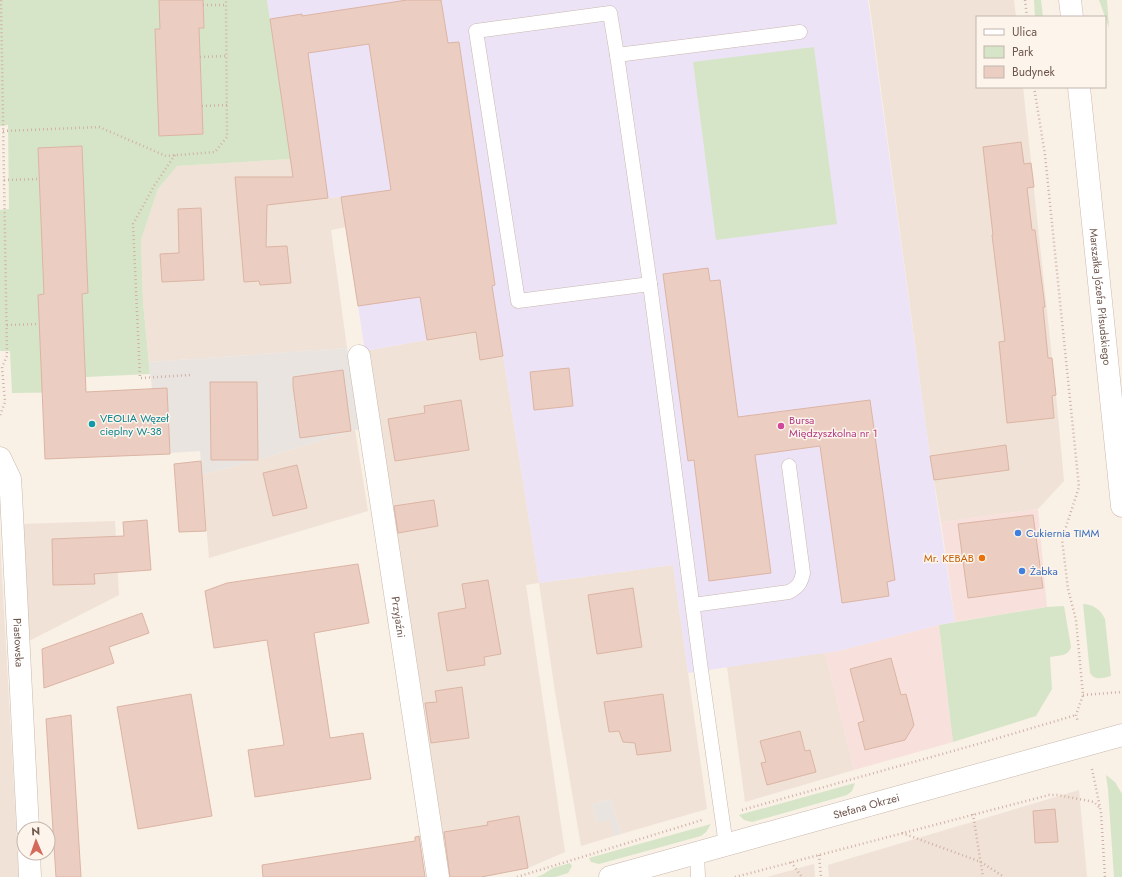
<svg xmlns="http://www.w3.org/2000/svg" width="1122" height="877" viewBox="0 0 1122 877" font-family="Jost,sans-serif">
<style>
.residential{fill:#f0e2d6}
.commercial{fill:#f8e1dc}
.industrial{fill:#eae4e0}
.education{fill:#ede3f6}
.green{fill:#d6e5c7}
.building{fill:#ebcec1;stroke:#dcb4a4}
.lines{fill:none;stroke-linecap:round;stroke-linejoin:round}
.lane-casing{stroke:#c9b8ae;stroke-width:15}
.street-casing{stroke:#c9b8ae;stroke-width:23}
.secondary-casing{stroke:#ceb9af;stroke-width:23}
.path{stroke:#d0b1a5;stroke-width:2.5;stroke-dasharray:1 3;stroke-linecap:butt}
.lane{stroke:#fff;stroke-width:14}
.street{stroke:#fff;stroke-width:22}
.secondary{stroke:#fff;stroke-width:22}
.culture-dot{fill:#0f9aa8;stroke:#fdf5ec;stroke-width:1.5}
.hotel-dot{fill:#d1479c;stroke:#fdf5ec;stroke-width:1.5}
.shop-dot{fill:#3f7fe0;stroke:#fdf5ec;stroke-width:1.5}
.food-dot{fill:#e8710a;stroke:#fdf5ec;stroke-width:1.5}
.labels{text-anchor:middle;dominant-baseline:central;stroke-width:3;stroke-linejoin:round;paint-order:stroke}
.street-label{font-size:11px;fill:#6f574e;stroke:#fdf5ec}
.culture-label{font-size:11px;fill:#0d838f;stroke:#fdf5ec;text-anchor:start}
.hotel-label{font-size:11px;fill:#b23c85;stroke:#fdf5ec;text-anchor:start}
.shop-label{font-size:11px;fill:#366cbe;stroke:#fdf5ec;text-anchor:start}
.food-label{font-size:11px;fill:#c56008;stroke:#fdf5ec;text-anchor:end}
</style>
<rect width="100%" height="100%" fill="#f9f0e6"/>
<!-- residential -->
<g class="residential">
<path d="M 869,0 L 1014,0 L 1016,17 L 977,17 L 977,87 L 1023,87 L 1056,395 L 1064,481 L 1038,509 L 941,522 L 930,456 Z"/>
<path d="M 291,159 L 328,198 L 341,197 L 346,227 L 331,230 L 347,348 L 149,362 L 143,302 L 141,240 L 158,189 L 177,166 Z"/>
<path d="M 496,312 L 539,583 L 673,565 L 707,809 L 621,834 L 611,799 L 592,804 L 597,823 L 610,819 L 614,836 L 581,846 L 555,692 L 539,583 L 526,585 L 565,852 L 528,868 L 485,877 L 445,877 L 365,351 L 427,340 L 424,323 Z"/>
<path d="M 355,430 L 368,511 L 209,558 L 202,475 L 258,460 Z"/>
<path d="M 115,521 L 119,595 L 25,643 L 19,524 Z"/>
<path d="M 0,535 L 2,576 L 19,877 L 0,877 Z"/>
<path d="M 825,652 L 854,770 L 745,802 L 727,667 Z"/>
<path d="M 1079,790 L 1087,877 L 829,877 L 828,865 Z"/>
<path d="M 814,864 L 815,877 L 767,877 Z"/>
</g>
<!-- commercial -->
<g class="commercial">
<path d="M 1038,509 L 1047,607 L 955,622 L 941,522 Z"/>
<path d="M 939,625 L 953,742 L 854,770 L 825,652 L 838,651 Z"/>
</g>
<!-- industrial -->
<g class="industrial">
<path d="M 347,348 L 362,429 L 355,430 L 258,460 L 202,475 L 200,451 L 170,453 L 167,389 L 152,389 L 149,362 Z"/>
<path d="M 611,799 L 621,834 L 614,836 L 610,820 L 597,823 L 592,804 Z"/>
</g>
<!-- education -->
<path class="education" d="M 267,0 L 868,0 L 930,456 L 955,622 L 939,625 L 838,651 L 688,673 L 673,565 L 539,583 L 496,312 L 424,324 L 427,340 L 365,351 L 341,197 L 328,198 L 297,201 Z"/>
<!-- green -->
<g class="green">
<path d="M 0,0 L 267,0 L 291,159 L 177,166 L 158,189 L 141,240 L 143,302 L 150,374 L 86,377 L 86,392 L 12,393 L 10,351 L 0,351 L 0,210 L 9,209 L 8,125 L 0,126 Z"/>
<path d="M 1034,0 L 1041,0 L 1043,17 L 1035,17 Z"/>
<path d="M 1099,0 L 1107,0 L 1109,28 Z"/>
<path d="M 814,47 L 837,224 L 716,240 L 693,62 Z"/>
<path d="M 1083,604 C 1094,605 1100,609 1105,619 L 1111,676 C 1103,678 1095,681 1090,673 Z"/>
<path d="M 1064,606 L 1071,647 C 1068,657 1059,655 1050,657 L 1052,689 L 1036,716 L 953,742 L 939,625 L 1047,607 Z"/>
<path d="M 1106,775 L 1115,782 L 1122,794 L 1122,877 L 1114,877 L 1108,789 Z"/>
<path d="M 855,783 L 852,791 L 847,795 L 752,822 L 744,820 L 739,815 Z"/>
<path d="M 711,824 L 706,832 L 701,836 L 599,864 L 591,862 L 589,858 Z"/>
<path d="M 570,863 L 572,866 L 568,873 L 555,877 L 536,877 L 542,875 L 553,868 Z"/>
</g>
<!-- building -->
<g class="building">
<path d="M 159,0 L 203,0 L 204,28 L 199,28 L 203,134 L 159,136 L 155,29 L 160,29 Z"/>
<path d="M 407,0 L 441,0 L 448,43 L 459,42 L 495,285 L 492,286 L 503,356 L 480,360 L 476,332 L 427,340 L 420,297 L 358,306 L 341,197 L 391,190 L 369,44 L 308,53 L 328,198 L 267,205 L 266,247 L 287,246 L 291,283 L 260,285 L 259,281 L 244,282 L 235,177 L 293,177 L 270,19 L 302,14 L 302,16 Z"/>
<path d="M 1021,142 L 1024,164 L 1031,163 L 1034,187 L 1027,188 L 1032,230 L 1035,230 L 1045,307 L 1043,307 L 1048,358 L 1052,358 L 1056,395 L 1052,396 L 1054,418 L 1007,423 L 999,342 L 1005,341 L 992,235 L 993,235 L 983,147 Z"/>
<path d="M 82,146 L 88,293 L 82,294 L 86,392 L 167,388 L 170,454 L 45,459 L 38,295 L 44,294 L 38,148 Z"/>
<path d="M 201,208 L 204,280 L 162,282 L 160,254 L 179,253 L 178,209 Z"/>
<path d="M 708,268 L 710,281 L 720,280 L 738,417 L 870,400 L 895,580 L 887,582 L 889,596 L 842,603 L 820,446 L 755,455 L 771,573 L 709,581 L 694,460 L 688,461 L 663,274 Z"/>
<path d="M 569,368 L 573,406 L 534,410 L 530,372 Z"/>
<path d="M 343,370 L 351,431 L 300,438 L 293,386 L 293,377 Z"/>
<path d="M 210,382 L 257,382 L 258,460 L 211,460 Z"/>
<path d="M 461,400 L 469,450 L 395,461 L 388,419 L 425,413 L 424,406 Z"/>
<path d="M 1006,445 L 1009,470 L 934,480 L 930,456 Z"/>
<path d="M 201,461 L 206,531 L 179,532 L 174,464 Z"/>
<path d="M 297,465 L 307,508 L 273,516 L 263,473 Z"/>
<path d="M 434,500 L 438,526 L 398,533 L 394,506 Z"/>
<path d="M 1033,515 L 1043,588 L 968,598 L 958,524 Z"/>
<path d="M 147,520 L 151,570 L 94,574 L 95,584 L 53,585 L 52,539 L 124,536 L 123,522 Z"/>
<path d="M 358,564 L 369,623 L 314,633 L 330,738 L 363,733 L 371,779 L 255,797 L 248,750 L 284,745 L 267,640 L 214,648 L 205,591 L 227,583 Z"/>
<path d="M 488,580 L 501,654 L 484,657 L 485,665 L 447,671 L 438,613 L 466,608 L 462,584 Z"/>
<path d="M 633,588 L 642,647 L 597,654 L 588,595 Z"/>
<path d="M 142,613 L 149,633 L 109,647 L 114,663 L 44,688 L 42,649 Z"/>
<path d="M 891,658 L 901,695 L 906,694 L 914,725 L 905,740 L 865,750 L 858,723 L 864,721 L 850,669 Z"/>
<path d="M 462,687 L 469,738 L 431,743 L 425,703 L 437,702 L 435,691 Z"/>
<path d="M 191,694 L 212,816 L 138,829 L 117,707 Z"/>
<path d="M 663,694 L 671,751 L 637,755 L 635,743 L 623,742 L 619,731 L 609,732 L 604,702 Z"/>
<path d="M 71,715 L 81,877 L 56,877 L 46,719 Z"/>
<path d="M 800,731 L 805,751 L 810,750 L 816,772 L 767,785 L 761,763 L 766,762 L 760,741 Z"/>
<path d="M 1055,809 L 1058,842 L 1035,843 L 1033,811 Z"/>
<path d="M 519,816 L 528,868 L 481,877 L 450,877 L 444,832 L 488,825 L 487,822 Z"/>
<path d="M 419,836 L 425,877 L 263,877 L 262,865 L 415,841 L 415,837 Z"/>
</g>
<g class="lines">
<!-- lane casing -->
<g class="lane-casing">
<g id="lane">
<path d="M 617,55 L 610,13 L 476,31 L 518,301 L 650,284"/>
<path d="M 693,605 L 789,592 C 798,587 801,583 803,573 L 789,466"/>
<path d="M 726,845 L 701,670 L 650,284 L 617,55 L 800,32"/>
<path d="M 697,853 L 698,877"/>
</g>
</g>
<!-- street casing -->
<g class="street-casing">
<g id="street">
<path id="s1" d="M 359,356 L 438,877"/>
<path id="s2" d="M 0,458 L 10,479 L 11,494 L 28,829"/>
<path d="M 29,853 L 30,877"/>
<path id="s3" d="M 610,877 L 1122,735"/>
</g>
</g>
<!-- secondary casing -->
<g class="secondary-casing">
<g id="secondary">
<path d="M 1070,0 L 1072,17"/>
<path id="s4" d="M 1079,87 L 1122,506"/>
</g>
</g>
<!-- path -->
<g class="path">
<path d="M 1025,0 L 1027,17"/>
<path d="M 203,5 L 226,5"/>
<path d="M 200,57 L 226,56"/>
<path d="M 1034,87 L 1045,155 L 1079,487 L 1062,539 L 1068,589 L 1076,620 L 1083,695 L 1076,715 L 1078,722"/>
<path d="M 202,106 L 227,105"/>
<path d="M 3,131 L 99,127 L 166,156 L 215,152 L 227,137 L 226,0"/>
<path d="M 175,155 L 154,186 L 133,224 L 140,378 L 190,375"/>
<path d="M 4,180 L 39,179"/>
<path d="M 7,325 L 39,324"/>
<path d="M 0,415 L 5,402 L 2,367 L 7,356 L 1,0"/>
<path d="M 1083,695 L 1122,692"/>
<path d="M 1092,769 L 1101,812 L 1105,877"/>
<path d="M 742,810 L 985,742 L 1076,715"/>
<path d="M 973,814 L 983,877"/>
<path d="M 902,833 L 981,862 L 1004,877"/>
<path d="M 819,855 L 821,877"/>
<path d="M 791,862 L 802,877"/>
<path d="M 517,877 L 702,820"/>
<path d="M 735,877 L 1049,795 L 1058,795 L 1094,802 L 1099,807"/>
</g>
<!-- lane -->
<use href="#lane" class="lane"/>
<!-- street -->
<use href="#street" class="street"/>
<!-- secondary -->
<use href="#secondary" class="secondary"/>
</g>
<!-- markers -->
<circle class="culture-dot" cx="92" cy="424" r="4"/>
<circle class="hotel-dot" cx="781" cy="426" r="4"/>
<g class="shop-dot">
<circle cx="1018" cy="533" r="4"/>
<circle cx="1022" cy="571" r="4"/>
</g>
<circle class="food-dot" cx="982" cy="558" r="4"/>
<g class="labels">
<!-- street labels -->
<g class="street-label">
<text stroke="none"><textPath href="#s4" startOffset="211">Marszałka Józefa Piłsudskiego</textPath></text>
<text stroke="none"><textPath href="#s1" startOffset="264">Przyjaźni</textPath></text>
<text stroke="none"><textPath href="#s2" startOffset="187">Piastowska</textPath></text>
<text stroke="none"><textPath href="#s3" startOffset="266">Stefana Okrzei</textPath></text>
</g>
<!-- culture labels -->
<g class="culture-label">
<text x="100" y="418">VEOLIA Węzeł<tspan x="100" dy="13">cieplny W-38</tspan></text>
</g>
<!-- hotel labels -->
<g class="hotel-label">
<text x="789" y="420">Bursa<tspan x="789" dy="13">Międzyszkolna nr 1</tspan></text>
</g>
<!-- shop labels -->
<g class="shop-label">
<text x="1026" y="533">Cukiernia TIMM</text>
<text x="1030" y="571">Żabka</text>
</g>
<!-- food labels -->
<g class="food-label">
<text x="974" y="558">Mr. KEBAB</text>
</g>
</g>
<!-- legend -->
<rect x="976" y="16" width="130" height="72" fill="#fdf5ec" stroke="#c4b6ad"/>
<rect x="984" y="29" width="20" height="6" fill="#ffffff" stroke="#c4b6ad"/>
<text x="1012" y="36" font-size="12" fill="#6f574e">Ulica</text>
<rect x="984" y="46" width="20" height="12" fill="#d6e5c7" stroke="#c4b6ad"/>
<text x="1012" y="56" font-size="12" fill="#6f574e">Park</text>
<rect x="984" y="66" width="20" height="12" fill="#ebcec1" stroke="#c4b6ad"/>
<text x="1012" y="76" font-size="12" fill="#6f574e">Budynek</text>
<!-- north arrow -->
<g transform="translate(36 841) rotate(358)"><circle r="19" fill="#fdf5ec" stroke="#c4b6ad"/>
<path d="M0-3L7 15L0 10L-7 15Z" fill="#d46a5b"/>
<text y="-6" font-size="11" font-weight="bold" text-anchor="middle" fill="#6f574e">N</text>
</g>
</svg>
